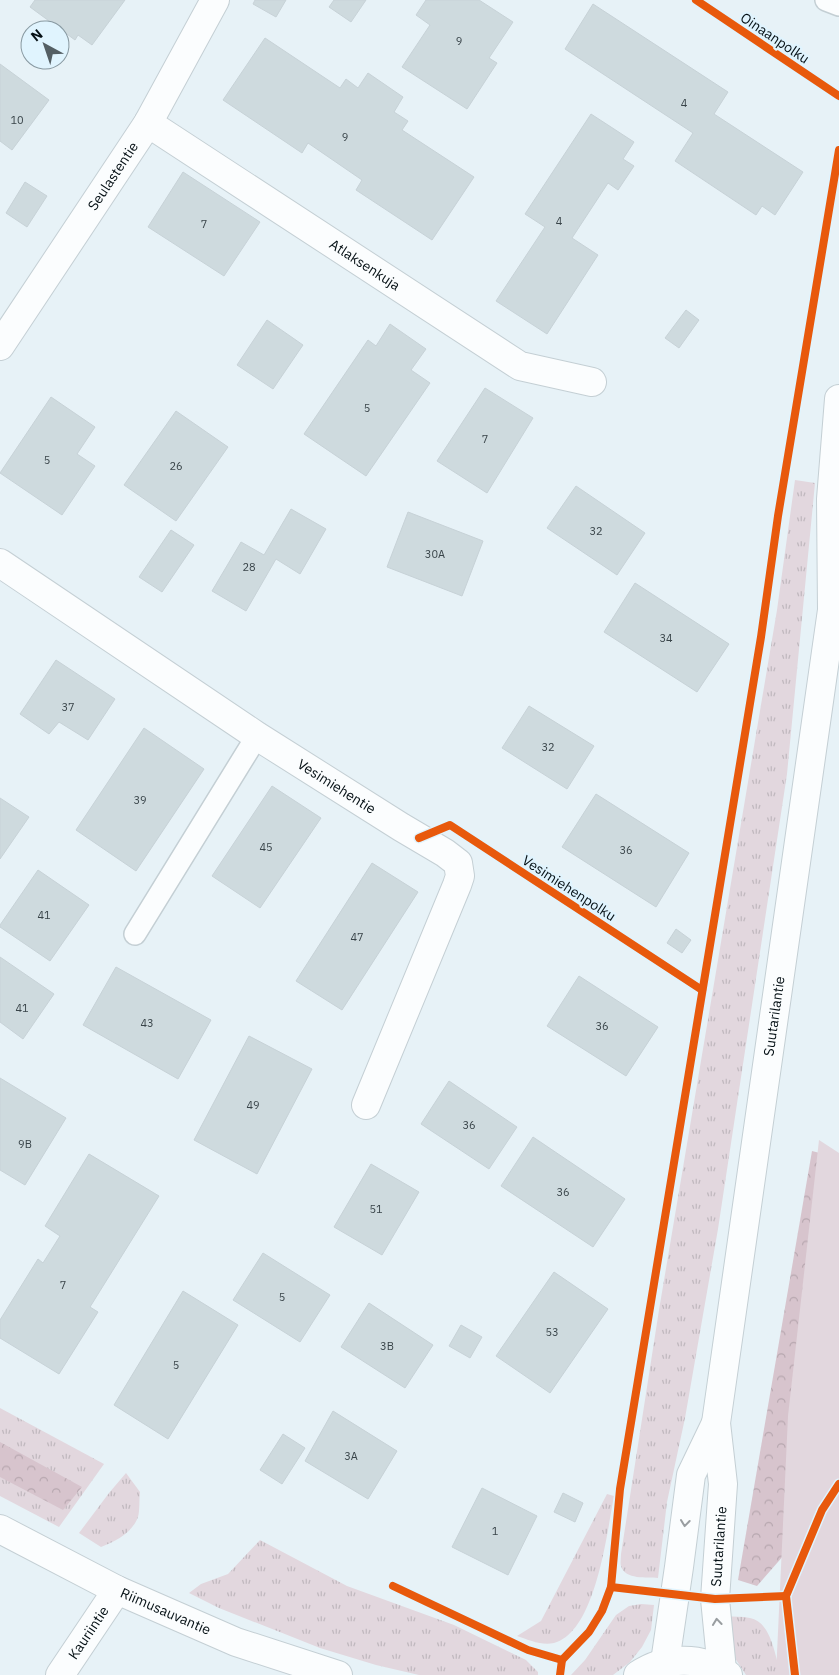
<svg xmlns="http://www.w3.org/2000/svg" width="839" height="1675" viewBox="0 0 839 1675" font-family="'IBM Plex Sans',sans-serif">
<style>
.grass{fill:url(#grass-tufts)}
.forest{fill:url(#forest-crowns)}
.green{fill:#e2d7de}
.building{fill:#cedade;stroke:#c7d2d7}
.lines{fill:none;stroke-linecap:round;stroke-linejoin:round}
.lane-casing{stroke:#c4cfd4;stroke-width:24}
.street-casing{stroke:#c4cfd4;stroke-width:30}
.secondary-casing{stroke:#c4cfd4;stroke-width:30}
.primary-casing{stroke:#c4cfd4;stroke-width:30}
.lane{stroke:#fbfdfe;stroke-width:21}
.street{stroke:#fbfdfe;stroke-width:28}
.secondary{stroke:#fbfdfe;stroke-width:28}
.primary{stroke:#fbfdfe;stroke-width:28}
.cycleway-casing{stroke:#e0f4fe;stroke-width:11}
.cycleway{stroke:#e8590c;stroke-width:8}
.oneway{stroke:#999ea1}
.labels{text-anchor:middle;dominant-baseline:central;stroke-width:4.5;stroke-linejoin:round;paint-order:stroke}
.number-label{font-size:11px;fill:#394449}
.street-label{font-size:14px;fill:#051015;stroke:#e0f4fe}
</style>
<defs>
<pattern id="grass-tufts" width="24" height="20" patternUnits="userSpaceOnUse" patternTransform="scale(1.25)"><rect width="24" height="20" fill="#e2d7de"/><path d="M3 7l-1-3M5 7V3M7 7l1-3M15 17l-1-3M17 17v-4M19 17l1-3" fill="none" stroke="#c0b8be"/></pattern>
<pattern id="forest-crowns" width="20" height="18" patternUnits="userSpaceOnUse" patternTransform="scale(1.25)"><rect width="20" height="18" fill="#d7c4cd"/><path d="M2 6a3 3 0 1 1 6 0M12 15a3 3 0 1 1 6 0" fill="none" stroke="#b7a7af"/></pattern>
</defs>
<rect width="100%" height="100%" fill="#e7f2f7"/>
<!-- grass -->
<g class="grass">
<path d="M 795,480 L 815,483 L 787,774 L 718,1229 L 685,1418 L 667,1502 L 658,1578 C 647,1577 625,1580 621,1566 C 620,1563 621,1558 621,1554 L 659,1310 L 777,610 Z"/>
<path d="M 0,1408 L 104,1464 L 59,1527 L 0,1496 Z"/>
<path d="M 126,1473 L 140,1492 C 139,1500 140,1510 138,1517 C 132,1533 116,1541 101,1547 L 79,1533 L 109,1493 Z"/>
<path d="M 607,1494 L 614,1496 C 607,1532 596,1632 554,1643 C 542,1646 529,1640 517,1636 L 541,1621 Z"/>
<path d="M 260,1540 L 347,1586 L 454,1625 L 526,1660 L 538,1672 L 538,1675 L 419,1675 L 376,1665 L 320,1648 L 219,1608 L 189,1593 L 201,1584 L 228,1574 Z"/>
<path d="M 641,1604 L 654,1605 L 651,1630 L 642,1647 L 630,1662 L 613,1675 L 571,1675 L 585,1660 L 616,1615 L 629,1606 Z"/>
<path d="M 726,1616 C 734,1617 742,1616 750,1618 C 772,1622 775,1657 781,1675 L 746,1675 L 731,1652 Z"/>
</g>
<!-- forest -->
<g class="forest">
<path d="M 812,1151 L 839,1158 L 791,1547 L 757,1586 L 738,1580 Z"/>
<path d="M 0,1442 L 82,1487 L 63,1510 L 0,1477 Z"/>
</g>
<!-- green -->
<path class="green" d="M 819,1140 L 839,1153 L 839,1675 L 776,1675 L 788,1416 Z"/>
<!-- building -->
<g class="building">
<path d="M 35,0 L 125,0 L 92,45 L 78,35 L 75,40 L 30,7 Z"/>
<path d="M 255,0 L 286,0 L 276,17 L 253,4 Z"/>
<path d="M 334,0 L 366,0 L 351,22 L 329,7 Z"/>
<path d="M 426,0 L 479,0 L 513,22 L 489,58 L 497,63 L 467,109 L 402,67 L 430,25 L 416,15 Z"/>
<path d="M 593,4 L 728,92 L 714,114 L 803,172 L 775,215 L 762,206 L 756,215 L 675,161 L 693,133 L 565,49 Z"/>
<path d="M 265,38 L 340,88 L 346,79 L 358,88 L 368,73 L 403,97 L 394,112 L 408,121 L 402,130 L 474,177 L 432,240 L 356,190 L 362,180 L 308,143 L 302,153 L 223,100 Z"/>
<path d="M 0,64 L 49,100 L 12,150 L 0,141 Z"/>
<path d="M 591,114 L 634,142 L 623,159 L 634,166 L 618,190 L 608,183 L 572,238 L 598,255 L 547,334 L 496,301 L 545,227 L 525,214 Z"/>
<path d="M 183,172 L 260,222 L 224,276 L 148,227 Z"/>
<path d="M 25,182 L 47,196 L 27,227 L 6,213 Z"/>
<path d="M 686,310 L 699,320 L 679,348 L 665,338 Z"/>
<path d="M 267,320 L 303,345 L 273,389 L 237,365 Z"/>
<path d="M 390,324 L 426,349 L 411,370 L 430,383 L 366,476 L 304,434 L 368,340 L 376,346 Z"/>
<path d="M 485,388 L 533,418 L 487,493 L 437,461 Z"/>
<path d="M 51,397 L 95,427 L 77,454 L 95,466 L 62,515 L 0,473 Z"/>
<path d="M 176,411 L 228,447 L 176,521 L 124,485 Z"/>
<path d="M 576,486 L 645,533 L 617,575 L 547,528 Z"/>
<path d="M 291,509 L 326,529 L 300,574 L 276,559 L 246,611 L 212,591 L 241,542 L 264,555 Z"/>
<path d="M 408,512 L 483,541 L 462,596 L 387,567 Z"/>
<path d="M 171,530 L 194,545 L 162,592 L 139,577 Z"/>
<path d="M 635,583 L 729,644 L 697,692 L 604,632 Z"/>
<path d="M 56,660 L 115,699 L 88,740 L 59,722 L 49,734 L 20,714 Z"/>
<path d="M 529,706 L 594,746 L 567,789 L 502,748 Z"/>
<path d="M 144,728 L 204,769 L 136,871 L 76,830 Z"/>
<path d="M 272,786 L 321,818 L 260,908 L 212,876 Z"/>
<path d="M 596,794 L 689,853 L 656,907 L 562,847 Z"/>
<path d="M 0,798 L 29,817 L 0,859 Z"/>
<path d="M 372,863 L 418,892 L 342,1010 L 296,981 Z"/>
<path d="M 38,870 L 89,905 L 50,961 L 0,927 L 0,925 Z"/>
<path d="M 676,929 L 691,940 L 682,953 L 667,943 Z"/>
<path d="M 0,957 L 54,994 L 23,1039 L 0,1022 Z"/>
<path d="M 116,967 L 211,1020 L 178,1079 L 83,1025 Z"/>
<path d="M 579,976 L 658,1027 L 626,1076 L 547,1026 Z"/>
<path d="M 249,1036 L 312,1069 L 257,1174 L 194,1140 Z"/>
<path d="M 0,1078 L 66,1118 L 25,1185 L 0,1170 Z"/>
<path d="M 449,1081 L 517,1127 L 489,1169 L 421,1124 Z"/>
<path d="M 533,1137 L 625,1199 L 593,1247 L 501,1186 Z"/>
<path d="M 89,1154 L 159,1196 L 90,1307 L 98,1312 L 59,1374 L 0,1338 L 0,1320 L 38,1259 L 43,1263 L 60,1236 L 45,1226 Z"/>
<path d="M 371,1164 L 419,1192 L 382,1255 L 334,1227 Z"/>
<path d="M 263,1253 L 330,1295 L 300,1342 L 233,1300 Z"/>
<path d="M 554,1272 L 608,1309 L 550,1393 L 496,1356 Z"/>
<path d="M 183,1291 L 238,1325 L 168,1439 L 114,1405 Z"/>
<path d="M 369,1303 L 433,1345 L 405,1388 L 341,1347 Z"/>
<path d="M 461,1325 L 482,1337 L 470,1358 L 449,1346 Z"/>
<path d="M 333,1411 L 397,1451 L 368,1499 L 305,1461 Z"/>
<path d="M 283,1434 L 305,1448 L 282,1484 L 260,1470 Z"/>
<path d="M 482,1488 L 537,1516 L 508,1575 L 452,1547 Z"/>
<path d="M 563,1493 L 583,1503 L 575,1522 L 554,1512 Z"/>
</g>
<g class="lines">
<!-- lane casing -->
<g class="lane-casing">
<g id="lane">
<path d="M 826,0 L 839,5"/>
<path d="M 135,934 L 257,736"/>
</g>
</g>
<!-- street casing -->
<g class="street-casing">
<g id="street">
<path id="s1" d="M 148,123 L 520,366 L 592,382"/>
<path id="s2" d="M 0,346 L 148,123 L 215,0"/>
<path id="s3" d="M 0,563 L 257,736 L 401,827 L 445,853 L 458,863 L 460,876 L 457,885 L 366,1105"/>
<path id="s4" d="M 60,1675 L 117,1590"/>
</g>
</g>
<!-- secondary casing -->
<g class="secondary-casing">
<g id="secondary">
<path id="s5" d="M 0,1529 L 117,1590 L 236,1642 L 338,1675"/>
</g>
</g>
<!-- primary casing -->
<g class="primary-casing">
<g id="primary">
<path d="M 665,1662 L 679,1567 L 691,1475 L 716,1423"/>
<path id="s6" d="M 722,1670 L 715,1599 L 723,1484 L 716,1423 L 832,610 L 831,499 L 839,399"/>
<path d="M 638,1675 C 665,1657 701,1655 728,1675"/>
</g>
</g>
<!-- lane -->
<use href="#lane" class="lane"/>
<!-- street -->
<use href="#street" class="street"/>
<!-- secondary -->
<use href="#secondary" class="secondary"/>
<!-- primary -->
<use href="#primary" class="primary"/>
<!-- cycleway casing -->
<g class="cycleway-casing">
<g id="cycleway">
<path d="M 696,0 L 839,96"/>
<path d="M 419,838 L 450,825 L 702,990"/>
<path d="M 393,1586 L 528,1650 L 562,1660"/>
<path d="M 611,1587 L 715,1599 L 786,1596"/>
<path d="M 560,1675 L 562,1660 L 589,1632 L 602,1611 L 611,1587 L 620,1489 L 761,637 L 778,516 L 839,150"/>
<path d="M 795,1675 L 786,1596 L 822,1510 L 839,1484"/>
</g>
</g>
<!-- cycleway -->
<use href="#cycleway" class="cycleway"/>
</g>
<!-- one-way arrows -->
<defs><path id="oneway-chevron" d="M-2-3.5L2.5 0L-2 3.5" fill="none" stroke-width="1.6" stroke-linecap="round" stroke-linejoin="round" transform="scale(1.25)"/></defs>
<g class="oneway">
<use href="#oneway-chevron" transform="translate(685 1523) rotate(97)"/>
<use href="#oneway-chevron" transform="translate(717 1622) rotate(-96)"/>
</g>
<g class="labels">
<!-- number labels -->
<g class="number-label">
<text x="459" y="41">9</text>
<text x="684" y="103">4</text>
<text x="17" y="120">10</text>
<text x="345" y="137">9</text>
<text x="559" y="221">4</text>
<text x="204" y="224">7</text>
<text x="367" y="408">5</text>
<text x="485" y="439">7</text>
<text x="47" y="460">5</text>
<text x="176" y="466">26</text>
<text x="596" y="531">32</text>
<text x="435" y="554">30A</text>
<text x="249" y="567">28</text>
<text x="666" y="638">34</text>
<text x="68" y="707">37</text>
<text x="548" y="747">32</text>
<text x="140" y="800">39</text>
<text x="266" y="847">45</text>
<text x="626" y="850">36</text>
<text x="44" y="915">41</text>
<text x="357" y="937">47</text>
<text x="22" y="1008">41</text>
<text x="147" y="1023">43</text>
<text x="602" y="1026">36</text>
<text x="253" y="1105">49</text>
<text x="469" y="1125">36</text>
<text x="25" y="1144">9B</text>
<text x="563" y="1192">36</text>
<text x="376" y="1209">51</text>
<text x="63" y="1285">7</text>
<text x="282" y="1297">5</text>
<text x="552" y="1332">53</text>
<text x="387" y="1346">3B</text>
<text x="176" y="1365">5</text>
<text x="351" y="1456">3A</text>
<text x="495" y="1531">1</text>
</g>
<!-- street labels -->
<g class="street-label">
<text transform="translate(775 38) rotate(34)">Oinaanpolku</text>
<text stroke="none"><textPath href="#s2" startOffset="204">Seulastentie</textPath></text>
<text stroke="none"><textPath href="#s1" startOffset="259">Atlaksenkuja</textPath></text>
<text stroke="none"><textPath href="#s3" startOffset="404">Vesimiehentie</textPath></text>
<text transform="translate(569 888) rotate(33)">Vesimiehenpolku</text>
<text stroke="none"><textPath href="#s6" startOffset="659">Suutarilantie</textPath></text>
<text stroke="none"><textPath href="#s6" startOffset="124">Suutarilantie</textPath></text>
<text stroke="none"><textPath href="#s5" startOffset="185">Riimusauvantie</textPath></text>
<text stroke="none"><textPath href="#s4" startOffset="51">Kauriintie</textPath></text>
</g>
</g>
<!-- north arrow -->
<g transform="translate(45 45) rotate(320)"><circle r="24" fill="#e0f4fe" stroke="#8899a1"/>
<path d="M0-4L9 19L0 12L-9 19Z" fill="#545f64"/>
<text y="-8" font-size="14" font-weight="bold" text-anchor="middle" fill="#051015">N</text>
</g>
</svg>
